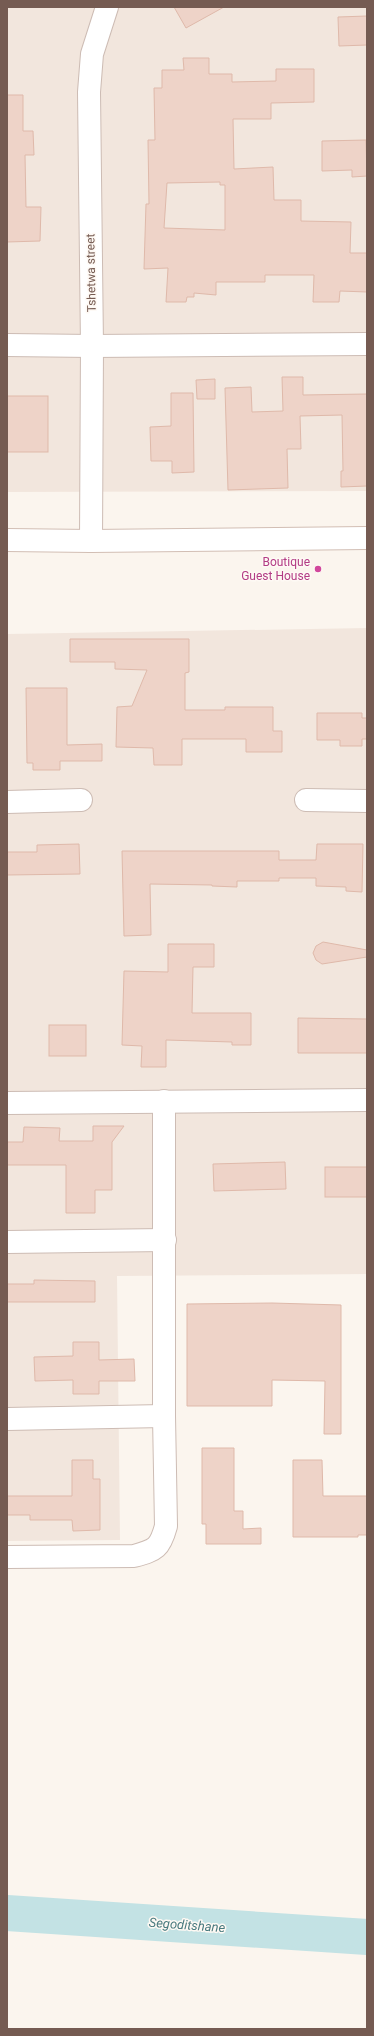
<svg xmlns="http://www.w3.org/2000/svg" width="374" height="2036" viewBox="0 0 374 2036" font-family="Roboto,sans-serif">
<style>
.residential{fill:#f2e6dd}
.lines{fill:none;stroke-linecap:round;stroke-linejoin:round}
.river{stroke:#c3e2e4;stroke-width:36}
.building{fill:#eed3c8;stroke:#dfb9aa;fill-rule:evenodd}
.street-casing{stroke:#cdbcb4;stroke-width:24}
.secondary-casing{stroke:#d2beb4;stroke-width:24}
.street{stroke:#fff;stroke-width:22}
.secondary{stroke:#fff;stroke-width:22}
.hotel-dot{fill:#d1479c;stroke:#fef9f4;stroke-width:1.5}
.labels{text-anchor:middle;dominant-baseline:central;stroke-width:3;stroke-linejoin:round;paint-order:stroke}
.street-label{font-size:12px;fill:#755b52;stroke:#fef9f4}
.hotel-label{font-size:12px;fill:#b23c85;stroke:#fef9f4;text-anchor:end}
.water-label{font-size:13px;font-style:italic;fill:#4a7b7f;stroke:#fef9f4}
</style>
<rect width="100%" height="100%" fill="#fbf5ee"/>
<!-- residential -->
<g class="residential">
<path d="M 7,7 L 367,7 L 367,491 L 7,492 Z"/>
<path d="M 367,628 L 367,1274 L 117,1276 L 120,1540 L 7,1541 L 7,634 Z"/>
</g>
<g class="lines">
<!-- river -->
<path class="river" d="M 7,1913 L 367,1937"/>
</g>
<!-- building -->
<g class="building">
<path d="M 174,7 L 224,7 L 186,28 Z"/>
<path d="M 367,16 L 367,45 L 339,46 L 338,17 Z"/>
<path d="M 183,58 L 209,58 L 209,74 L 232,74 L 232,82 L 276,81 L 276,69 L 314,69 L 314,102 L 271,103 L 271,119 L 233,119 L 234,169 L 273,167 L 274,200 L 301,200 L 301,221 L 351,222 L 350,253 L 367,253 L 367,292 L 340,291 L 339,302 L 313,302 L 314,275 L 265,275 L 265,282 L 216,282 L 216,295 L 194,293 L 194,297 L 187,297 L 186,302 L 166,302 L 168,268 L 144,269 L 146,204 L 149,204 L 148,140 L 155,140 L 154,88 L 162,88 L 162,70 L 184,70 ZM 220,182 L 220,185 L 225,185 L 225,230 L 164,228 L 167,183 Z"/>
<path d="M 7,95 L 23,95 L 23,131 L 33,131 L 34,155 L 25,155 L 26,207 L 41,207 L 40,241 L 7,242 Z"/>
<path d="M 366,140 L 367,176 L 352,177 L 352,170 L 322,171 L 322,141 Z"/>
<path d="M 282,377 L 303,377 L 303,395 L 367,394 L 367,486 L 341,487 L 341,471 L 343,471 L 342,415 L 300,416 L 301,449 L 287,449 L 288,488 L 228,490 L 225,388 L 251,387 L 252,412 L 283,411 Z"/>
<path d="M 215,379 L 215,399 L 197,399 L 196,380 Z"/>
<path d="M 171,393 L 193,393 L 194,472 L 172,473 L 172,461 L 151,461 L 150,427 L 171,426 Z"/>
<rect x="7" y="396" width="41" height="56"/>
<path d="M 70,639 L 189,639 L 189,672 L 185,673 L 185,710 L 225,710 L 225,707 L 273,707 L 273,731 L 282,731 L 282,752 L 246,752 L 246,739 L 182,739 L 182,765 L 154,765 L 153,748 L 116,747 L 117,707 L 132,706 L 147,670 L 115,669 L 115,662 L 70,662 Z"/>
<path d="M 26,688 L 67,688 L 67,745 L 102,744 L 102,761 L 60,761 L 60,770 L 33,770 L 33,763 L 27,763 Z"/>
<path d="M 317,713 L 362,713 L 362,718 L 367,718 L 367,739 L 362,739 L 362,746 L 340,746 L 340,740 L 317,740 Z"/>
<path d="M 79,844 L 80,874 L 7,875 L 7,852 L 37,852 L 37,845 Z"/>
<path d="M 317,844 L 363,844 L 362,892 L 346,891 L 346,887 L 316,886 L 316,878 L 279,878 L 279,881 L 237,881 L 237,887 L 212,886 L 212,885 L 150,884 L 151,935 L 124,936 L 122,851 L 279,851 L 279,860 L 316,860 Z"/>
<path d="M 323,942 L 367,950 L 367,957 L 322,964 L 316,960 L 313,953 L 316,946 Z"/>
<path d="M 168,944 L 214,944 L 214,967 L 193,967 L 192,1013 L 251,1013 L 251,1045 L 232,1045 L 232,1042 L 166,1040 L 166,1067 L 141,1067 L 142,1046 L 122,1045 L 124,971 L 168,972 Z"/>
<path d="M 298,1018 L 367,1019 L 367,1053 L 298,1053 Z"/>
<rect x="49" y="1025" width="37" height="31"/>
<path d="M 93,1126 L 124,1126 L 112,1142 L 112,1190 L 95,1190 L 95,1213 L 66,1213 L 66,1165 L 7,1165 L 7,1142 L 23,1142 L 24,1127 L 60,1128 L 59,1141 L 93,1141 Z"/>
<path d="M 285,1162 L 286,1189 L 214,1191 L 213,1164 Z"/>
<rect x="325" y="1167" width="42" height="30"/>
<path d="M 34,1280 L 95,1281 L 95,1302 L 7,1302 L 7,1284 L 34,1284 Z"/>
<path d="M 272,1303 L 341,1305 L 341,1434 L 324,1434 L 325,1381 L 272,1380 L 272,1406 L 187,1406 L 187,1304 Z"/>
<path d="M 73,1342 L 99,1342 L 99,1360 L 134,1359 L 135,1381 L 99,1381 L 99,1394 L 73,1394 L 73,1380 L 35,1381 L 34,1357 L 73,1356 Z"/>
<path d="M 202,1448 L 234,1448 L 234,1511 L 243,1511 L 243,1529 L 261,1528 L 261,1544 L 206,1544 L 206,1524 L 202,1524 Z"/>
<path d="M 72,1460 L 93,1460 L 93,1479 L 100,1479 L 100,1530 L 73,1531 L 72,1520 L 30,1520 L 30,1515 L 7,1515 L 7,1496 L 72,1496 Z"/>
<path d="M 293,1460 L 322,1460 L 323,1496 L 367,1496 L 367,1535 L 358,1535 L 358,1537 L 293,1537 Z"/>
</g>
<g class="lines">
<!-- street casing -->
<g class="street-casing">
<g id="street">
<path d="M 7,345 L 92,346 L 367,344"/>
<path d="M 91,541 L 92,346 L 89,92 L 92,54 L 107,7"/>
<path d="M 306,800 L 367,801"/>
<path d="M 7,802 L 81,800"/>
<path d="M 7,1103 L 367,1100"/>
<path d="M 7,1242 L 165,1240"/>
<path d="M 7,1419 L 164,1416"/>
<path d="M 7,1557 L 134,1556 C 156,1550 160,1548 166,1526 L 164,1416 L 164,1101"/>
</g>
</g>
<!-- secondary casing -->
<g class="secondary-casing">
<path id="secondary" d="M 7,540 L 91,541 L 367,538"/>
</g>
<!-- street -->
<use href="#street" class="street"/>
<!-- secondary -->
<use href="#secondary" class="secondary"/>
</g>
<!-- markers -->
<circle class="hotel-dot" cx="318" cy="569" r="4"/>
<g class="labels">
<!-- street labels -->
<g class="street-label">
<text transform="translate(91 273) rotate(-91)">Tshetwa street</text>
</g>
<!-- hotel labels -->
<g class="hotel-label">
<text x="310" y="562">Boutique<tspan x="310" dy="14">Guest House</tspan></text>
</g>
<!-- water labels -->
<g class="water-label">
<text transform="translate(187 1925) rotate(4)">Segoditshane</text>
</g>
</g>
<!-- border -->
<rect width="374" height="2036" fill="none" stroke="#755b52" stroke-width="16"/>
</svg>
